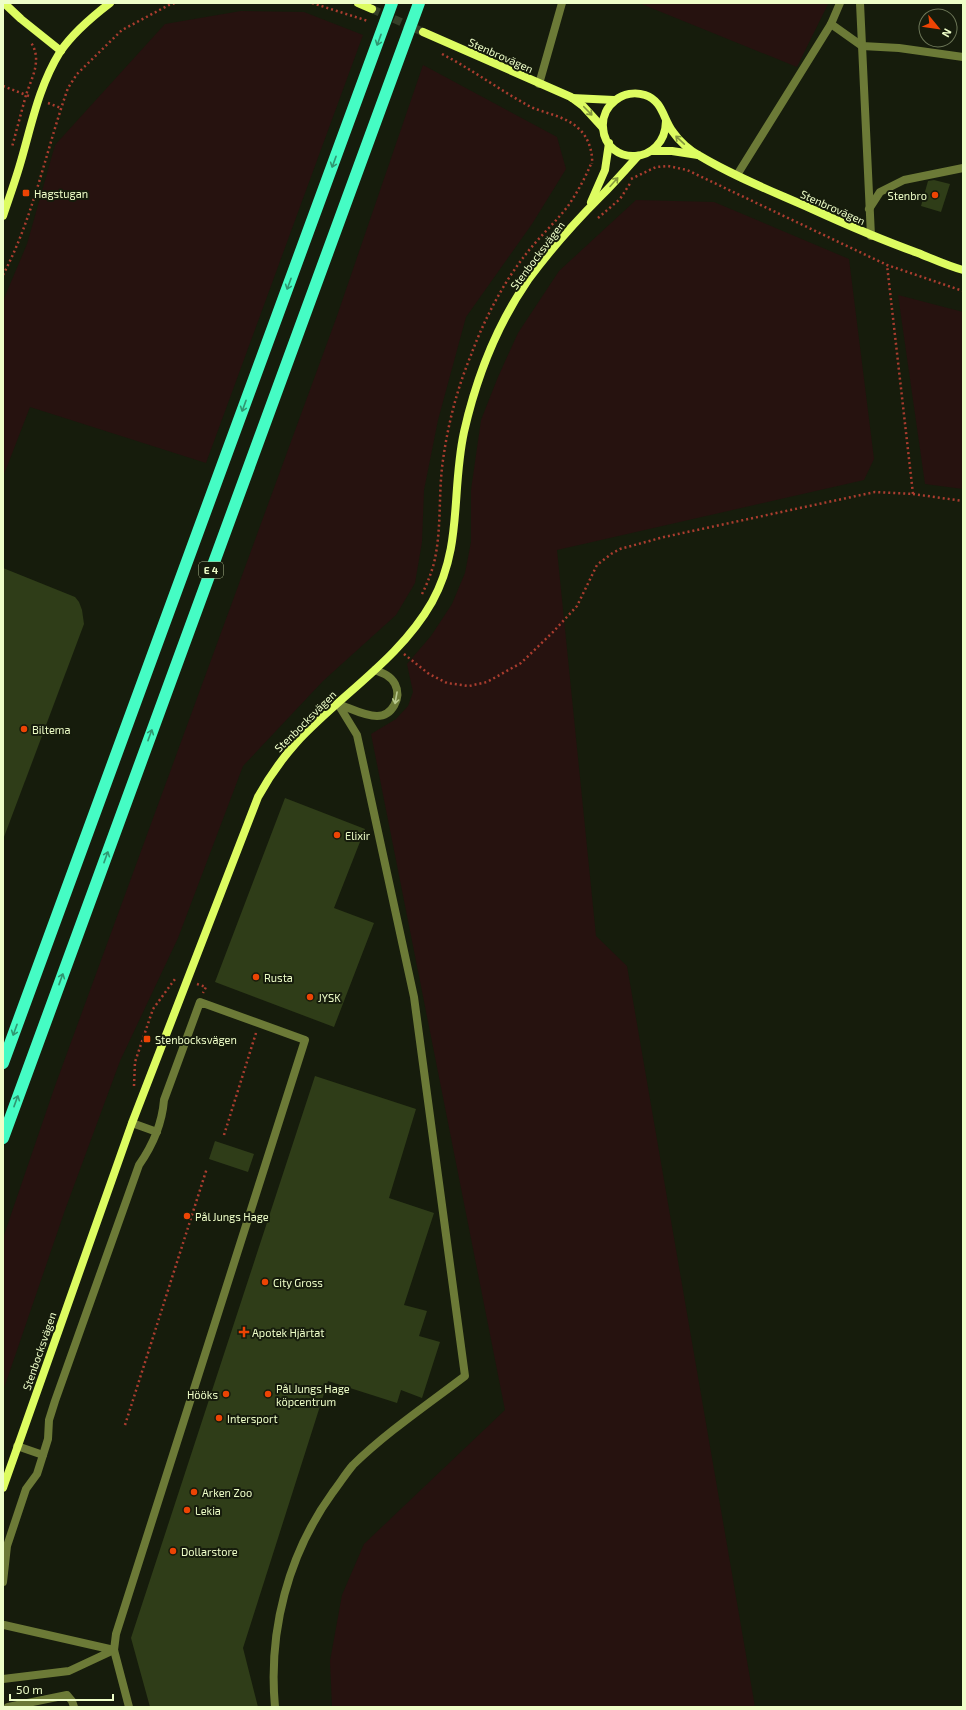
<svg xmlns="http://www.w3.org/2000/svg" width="966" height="1710" viewBox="0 0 966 1710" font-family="'Exo 2',sans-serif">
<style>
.green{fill:#26120f}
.building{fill:#2f3d18}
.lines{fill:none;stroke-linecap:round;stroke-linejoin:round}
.secondary-tunnel{stroke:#363e28;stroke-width:8;stroke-dasharray:8 4;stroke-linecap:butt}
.path{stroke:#ab3d2f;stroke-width:2.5;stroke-dasharray:2 3;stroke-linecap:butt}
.lane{stroke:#6c7a37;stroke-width:8}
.street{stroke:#6c7a37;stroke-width:8}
.secondary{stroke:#ddfc61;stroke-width:8}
.highway{stroke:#45fcc4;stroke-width:12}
.oneway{stroke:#309771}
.oneway2{stroke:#83973b}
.oneway3{stroke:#bac98e}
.poi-dot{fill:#ed4404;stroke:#161c0c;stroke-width:1.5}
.labels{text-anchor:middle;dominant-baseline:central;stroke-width:4;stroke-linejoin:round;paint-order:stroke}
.shield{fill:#161c0c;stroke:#adba90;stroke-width:1}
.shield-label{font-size:10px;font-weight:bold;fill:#eefec8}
.street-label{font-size:11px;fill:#eefec8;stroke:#161c0c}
.poi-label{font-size:11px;fill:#eefec8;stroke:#161c0c;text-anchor:start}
</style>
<rect width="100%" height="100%" fill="#161c0c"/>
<!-- green -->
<g class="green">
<path d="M 639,3 L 826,3 L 828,4 L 797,67 Z"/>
<path d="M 241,11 L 304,12 L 363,35 L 206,463 L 30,407 L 3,477 L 3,301 L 27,244 L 55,145 L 165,24 Z"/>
<path d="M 423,65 L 557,137 L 566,169 L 532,224 L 466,317 L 438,420 L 424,490 L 422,542 L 415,583 L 396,615 L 323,681 L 243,766 L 178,938 L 120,1061 L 65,1210 L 3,1391 L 3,1238 L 55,1086 L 337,316 Z"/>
<path d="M 636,200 L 714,202 L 849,259 L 874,459 L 864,480 L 557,550 L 596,936 L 627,966 L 755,1707 L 332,1707 L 330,1661 L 342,1595 L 364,1544 L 505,1410 L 371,734 L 396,719 L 408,706 L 413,692 L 407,664 L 431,636 L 452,604 L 465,573 L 471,542 L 471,490 L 481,420 L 498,377 L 518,333 L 559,271 Z"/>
<path d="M 898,295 L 963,312 L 963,489 L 925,484 Z"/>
</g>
<!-- building -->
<g class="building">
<path d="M 934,180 L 950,184 L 941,212 L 921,206 L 928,181 Z"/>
<path d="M 3,568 L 75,597 L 79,602 L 82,610 L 84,624 L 4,837 Z"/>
<path d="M 285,798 L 365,829 L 334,908 L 374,923 L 334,1027 L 215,982 Z"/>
<path d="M 315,1076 L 416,1109 L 389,1198 L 434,1213 L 404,1305 L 427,1311 L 419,1336 L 440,1342 L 422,1398 L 401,1390 L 397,1403 L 328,1381 L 243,1648 L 258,1707 L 150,1707 L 131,1638 Z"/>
<path d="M 215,1141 L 254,1154 L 248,1172 L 209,1159 Z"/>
</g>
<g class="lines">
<!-- secondary-tunnel -->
<path class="secondary-tunnel" d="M 372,9 L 423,32"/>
<!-- path -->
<g class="path">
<path d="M 312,3 L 368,21"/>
<path d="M 442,54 C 473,70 501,91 531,107 C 547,114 565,116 578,128 C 588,136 593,152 592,164"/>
<path d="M 3,86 L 26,95 L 12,147"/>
<path d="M 29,96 L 26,95 C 32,77 43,59 30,41"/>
<path d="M 48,103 L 61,108"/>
<path d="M 631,179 L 656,167 L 668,166 L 687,170 L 887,265 L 963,291"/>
<path d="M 598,218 L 620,199 L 631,182"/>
<path d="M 3,275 C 34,216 46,150 68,88 L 77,74 L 122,30 L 169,5 L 175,3"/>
<path d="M 913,494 L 963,501"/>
<path d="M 422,594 C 427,584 431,574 434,563 C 442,529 438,494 443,460 C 448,424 457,389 471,355 C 484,320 503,283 526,254 C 539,237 555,223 568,206 C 577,193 585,178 591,164"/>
<path d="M 404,654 L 429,674 L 447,683 L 469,686 L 487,682 L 521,663 L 553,632 L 577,606 L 597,565 L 611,554 L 620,549 L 664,537 L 875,492 L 913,494 L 887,265"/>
<path d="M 197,984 L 206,987 L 203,993"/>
<path d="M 134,1086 L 135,1062 L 153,1009 L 175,979"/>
<path d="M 224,1135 L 256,1033"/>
<path d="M 125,1425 L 207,1168"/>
</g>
<!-- lane -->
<g class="lane">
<path d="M 831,24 L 862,46 L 899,48 L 963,57"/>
<path d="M 539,84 L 562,3"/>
<path d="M 338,704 C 350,708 364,716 377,716 C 392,716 402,698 395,684 C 391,676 383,673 375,670"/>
<path d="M 132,1123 L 157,1132"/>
<path d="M 17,1446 L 43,1455"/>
<path d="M 3,1582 L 7,1546 L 26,1489 L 37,1474 L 43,1455 L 48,1439 L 49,1420 L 55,1401 L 139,1165 C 153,1145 162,1124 164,1100 L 200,1002 L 305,1040 L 116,1634 L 114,1650 L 129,1707"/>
<path d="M 3,1679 L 69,1671 L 114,1650 L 4,1625"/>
<path d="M 8,1707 L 67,1695 L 72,1701 L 74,1707"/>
<path d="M 275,1707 C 268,1631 288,1554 333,1492 C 340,1483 346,1473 353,1465 C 387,1432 427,1405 465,1376 L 414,997 L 357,735 L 338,704"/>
</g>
<!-- street -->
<g class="street">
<path d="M 860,3 L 871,236"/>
<path d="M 737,175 L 831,24 L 840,3"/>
<path d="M 869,209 L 880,192 L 904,180 L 963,168"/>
</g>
<!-- secondary -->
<g class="secondary">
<path d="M 4,3 L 21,19 L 61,51"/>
<path d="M 358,3 L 372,9"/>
<path d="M 423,32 L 571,97 L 583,106 L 603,128"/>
<path d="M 572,98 L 614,100"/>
<path d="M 666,121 C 665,166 606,167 603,128 C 601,105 624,88 645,95 C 663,101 663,119 673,132 C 679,141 690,151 700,156 C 735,177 774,192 812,209 C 847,225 882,240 918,253 C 933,259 948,266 963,270"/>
<path d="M 652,151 L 672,151 L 698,155"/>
<path d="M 591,202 L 605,170 L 609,143"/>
<path d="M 3,216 C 9,198 16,179 21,161 C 32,123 39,86 60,52 C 72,34 93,16 110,3"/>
<path d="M 3,1488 L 132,1123 L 258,797 C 269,777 281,760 296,743 C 340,695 399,660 432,602 C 463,546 451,492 464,432 C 476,379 497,325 528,280 C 550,250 575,222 602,195 C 614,183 626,169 638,156"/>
</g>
<!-- highway -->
<g class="highway">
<path d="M 3,1063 L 392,3"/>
<path d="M 3,1138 L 419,3"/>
</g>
</g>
<!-- one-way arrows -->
<defs><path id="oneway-shaft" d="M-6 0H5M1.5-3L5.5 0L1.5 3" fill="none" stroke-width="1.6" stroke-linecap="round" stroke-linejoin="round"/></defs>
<g class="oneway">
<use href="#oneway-shaft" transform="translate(379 40) rotate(110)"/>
<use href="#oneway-shaft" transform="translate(334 162) rotate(110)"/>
<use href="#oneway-shaft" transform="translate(289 284) rotate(110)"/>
<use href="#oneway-shaft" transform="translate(244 406) rotate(110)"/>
<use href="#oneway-shaft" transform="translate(150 735) rotate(-70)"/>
<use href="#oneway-shaft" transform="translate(106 857) rotate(-70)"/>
<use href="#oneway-shaft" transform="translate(61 979) rotate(-70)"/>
<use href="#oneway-shaft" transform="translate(15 1030) rotate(110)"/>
<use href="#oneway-shaft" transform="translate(16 1101) rotate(-70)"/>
</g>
<g class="oneway2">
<use href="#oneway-shaft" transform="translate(588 111) rotate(46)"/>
<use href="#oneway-shaft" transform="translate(680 140) rotate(-137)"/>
<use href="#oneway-shaft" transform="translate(614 182) rotate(-48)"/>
</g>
<use class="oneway3" href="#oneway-shaft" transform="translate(396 698) rotate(100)"/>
<!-- markers -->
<g class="poi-dot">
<rect x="22" y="189" width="8" height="8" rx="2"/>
<circle cx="935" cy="195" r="4"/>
<circle cx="24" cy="729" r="4"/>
<circle cx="337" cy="835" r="4"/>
<circle cx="256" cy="977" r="4"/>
<circle cx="310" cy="997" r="4"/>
<rect x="143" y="1035" width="8" height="8" rx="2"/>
<circle cx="187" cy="1216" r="4"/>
<circle cx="265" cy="1282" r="4"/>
<path d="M242 1326h4v4h4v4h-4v4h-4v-4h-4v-4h4z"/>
<circle cx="226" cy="1394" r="4"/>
<circle cx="268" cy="1394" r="4"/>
<circle cx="219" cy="1418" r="4"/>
<circle cx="194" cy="1492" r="4"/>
<circle cx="187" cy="1510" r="4"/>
<circle cx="173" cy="1551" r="4"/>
</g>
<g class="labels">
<!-- shield labels -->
<rect class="shield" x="199" y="562" width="24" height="16" rx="3"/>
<g class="shield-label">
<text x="211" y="570">E 4</text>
</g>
<!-- street labels -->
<g class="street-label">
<text transform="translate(501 55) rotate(24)">Stenbrovägen</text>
<text transform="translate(833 207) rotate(24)">Stenbrovägen</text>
<text transform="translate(537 255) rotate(-53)">Stenbocksvägen</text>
<text transform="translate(305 721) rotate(-45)">Stenbocksvägen</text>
<text transform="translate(39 1351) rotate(-71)">Stenbocksvägen</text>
</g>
<!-- poi labels -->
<g class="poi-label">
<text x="34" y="193">Hagstugan</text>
<text x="927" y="195" text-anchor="end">Stenbro</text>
<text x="32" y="729">Biltema</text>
<text x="345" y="835">Elixir</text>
<text x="264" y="977">Rusta</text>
<text x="318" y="997">JYSK</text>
<text x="155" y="1039">Stenbocksvägen</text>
<text x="195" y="1216">Pål Jungs Hage</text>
<text x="273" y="1282">City Gross</text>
<text x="252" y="1332">Apotek Hjärtat</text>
<text x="276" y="1388">Pål Jungs Hage<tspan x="276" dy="13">köpcentrum</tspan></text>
<text x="218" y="1394" text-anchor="end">Hööks</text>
<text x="227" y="1418">Intersport</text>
<text x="202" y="1492">Arken Zoo</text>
<text x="195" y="1510">Lekia</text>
<text x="181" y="1551">Dollarstore</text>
</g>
</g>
<!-- border -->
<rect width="966" height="1710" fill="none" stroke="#eefec8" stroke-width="8"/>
<!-- north arrow -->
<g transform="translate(938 28) rotate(119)"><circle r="19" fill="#161c0c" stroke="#6c7657"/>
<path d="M0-3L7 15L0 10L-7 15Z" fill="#ed4404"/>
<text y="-6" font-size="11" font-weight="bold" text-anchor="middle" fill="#eefec8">N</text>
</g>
<!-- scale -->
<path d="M10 1694v6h103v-6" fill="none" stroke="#eefec8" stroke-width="2"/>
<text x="16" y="1694" font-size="12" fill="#eefec8" stroke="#161c0c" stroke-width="3" paint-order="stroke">50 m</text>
</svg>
